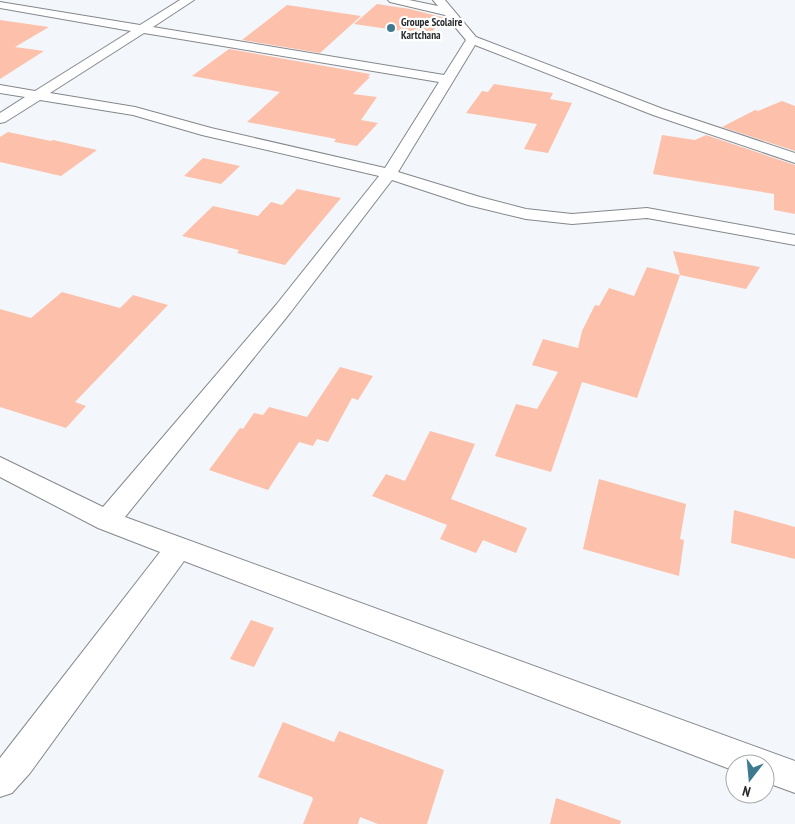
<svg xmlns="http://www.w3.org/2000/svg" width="795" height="824" viewBox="0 0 795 824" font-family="'PT Sans Narrow',sans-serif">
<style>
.building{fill:#fdc0aa}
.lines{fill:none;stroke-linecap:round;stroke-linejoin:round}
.minor-casing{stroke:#84878c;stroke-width:2}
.minor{fill:#fff;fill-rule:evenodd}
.poi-dot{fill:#3d7a90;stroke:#fff;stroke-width:2}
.labels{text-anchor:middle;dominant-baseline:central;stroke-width:4.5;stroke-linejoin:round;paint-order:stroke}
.far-poi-label{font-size:11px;font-weight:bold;fill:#282a2c;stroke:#fff;text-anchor:start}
</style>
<rect width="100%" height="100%" fill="#f3f7fc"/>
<!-- building -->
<g class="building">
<path d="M 377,4 L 410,9 L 445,18 L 429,35 L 354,24 Z"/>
<path d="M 287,5 L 361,16 L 320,53 L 242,40 Z"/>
<path d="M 0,20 L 49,27 L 15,47 L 44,51 L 0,79 Z"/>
<path d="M 229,49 L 370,74 L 368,77 L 370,77 L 353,94 L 377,97 L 361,120 L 378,123 L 357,146 L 334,142 L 336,139 L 247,122 L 280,92 L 192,76 Z"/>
<path d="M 494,84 L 553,93 L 550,99 L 572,103 L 548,153 L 524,149 L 537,124 L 466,113 L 482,91 L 488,92 Z"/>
<path d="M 782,101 L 795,106 L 795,151 L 722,127 L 755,110 L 758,111 Z"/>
<path d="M 8,132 L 51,141 L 53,140 L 97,150 L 61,176 L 0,162 L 0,137 Z"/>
<path d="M 662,135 L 695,140 L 706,135 L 795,165 L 795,214 L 774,210 L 774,194 L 653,174 Z"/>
<path d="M 203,158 L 240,166 L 221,184 L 184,176 Z"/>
<path d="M 297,189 L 341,198 L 285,265 L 237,253 L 239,250 L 182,236 L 213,206 L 258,216 L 271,202 L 282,205 Z"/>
<path d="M 673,251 L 760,267 L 746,289 L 680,275 Z"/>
<path d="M 647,267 L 680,275 L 637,398 L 582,382 L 551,472 L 495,456 L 516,404 L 537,409 L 558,372 L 532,365 L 543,339 L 578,348 L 582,331 L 595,305 L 599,306 L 609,288 L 634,296 Z"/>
<path d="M 62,292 L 120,308 L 133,295 L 168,305 L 75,402 L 86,406 L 66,428 L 0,407 L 0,309 L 31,318 Z"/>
<path d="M 340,367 L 373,376 L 358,400 L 352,398 L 328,442 L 317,439 L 313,446 L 299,442 L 268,490 L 209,470 L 240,428 L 243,429 L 254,413 L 263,415 L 269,407 L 307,417 Z"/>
<path d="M 430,431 L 475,444 L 451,499 L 527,528 L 516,553 L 483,540 L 476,553 L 440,539 L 447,525 L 372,496 L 386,474 L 405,481 Z"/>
<path d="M 599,479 L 686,504 L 680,539 L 684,540 L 679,576 L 583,549 Z"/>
<path d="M 734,510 L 795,527 L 795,559 L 731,543 Z"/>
<path d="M 251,620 L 274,628 L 254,667 L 230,659 Z"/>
<path d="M 283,722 L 334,742 L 339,731 L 444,770 L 427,824 L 378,824 L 360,817 L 358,824 L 303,824 L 313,799 L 312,797 L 258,777 Z"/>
<path d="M 556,798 L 621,821 L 620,824 L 550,824 Z"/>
</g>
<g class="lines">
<!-- minor casing -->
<g class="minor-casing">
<path id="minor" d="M 180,0 L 194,0 L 153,27 L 444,75 L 466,40 L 445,15 L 390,2 L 388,0 L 409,0 L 438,6 L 433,0 L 445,0 L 476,37 L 663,109 L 795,153 L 795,163 L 653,115 L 475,45 L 398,172 L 480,197 L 526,209 L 572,214 L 647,208 L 795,235 L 795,245 L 647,218 L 572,224 L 526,219 L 468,205 L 392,180 L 290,313 L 125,517 L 795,761 L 795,793 L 765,782 L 765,764 L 735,764 L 735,771 L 184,561 L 30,773 L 12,793 L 0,797 L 0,758 L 160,552 L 98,528 L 0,477 L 0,457 L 103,507 L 276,305 L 379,176 L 202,135 L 133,115 L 40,100 L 5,122 L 0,123 L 0,113 L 25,97 L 0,93 L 0,85 L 35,91 L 131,31 L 0,8 L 0,2 L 140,25 ZM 144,33 L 439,82 L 385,168 L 211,128 L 135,107 L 50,93 Z"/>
</g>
<!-- minor -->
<use href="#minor" class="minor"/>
</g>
<!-- markers -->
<circle class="poi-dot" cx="391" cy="28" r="5"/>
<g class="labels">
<!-- far-poi labels -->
<g class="far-poi-label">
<text x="401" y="22">Groupe Scolaire<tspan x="401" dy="13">Kartchana</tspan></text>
</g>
</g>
<!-- north arrow -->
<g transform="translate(750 779) rotate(196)"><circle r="24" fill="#ffffff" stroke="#a9aaab"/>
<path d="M0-4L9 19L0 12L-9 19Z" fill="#3d7a90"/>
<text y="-8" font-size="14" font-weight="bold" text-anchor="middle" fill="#282a2c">N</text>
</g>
</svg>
